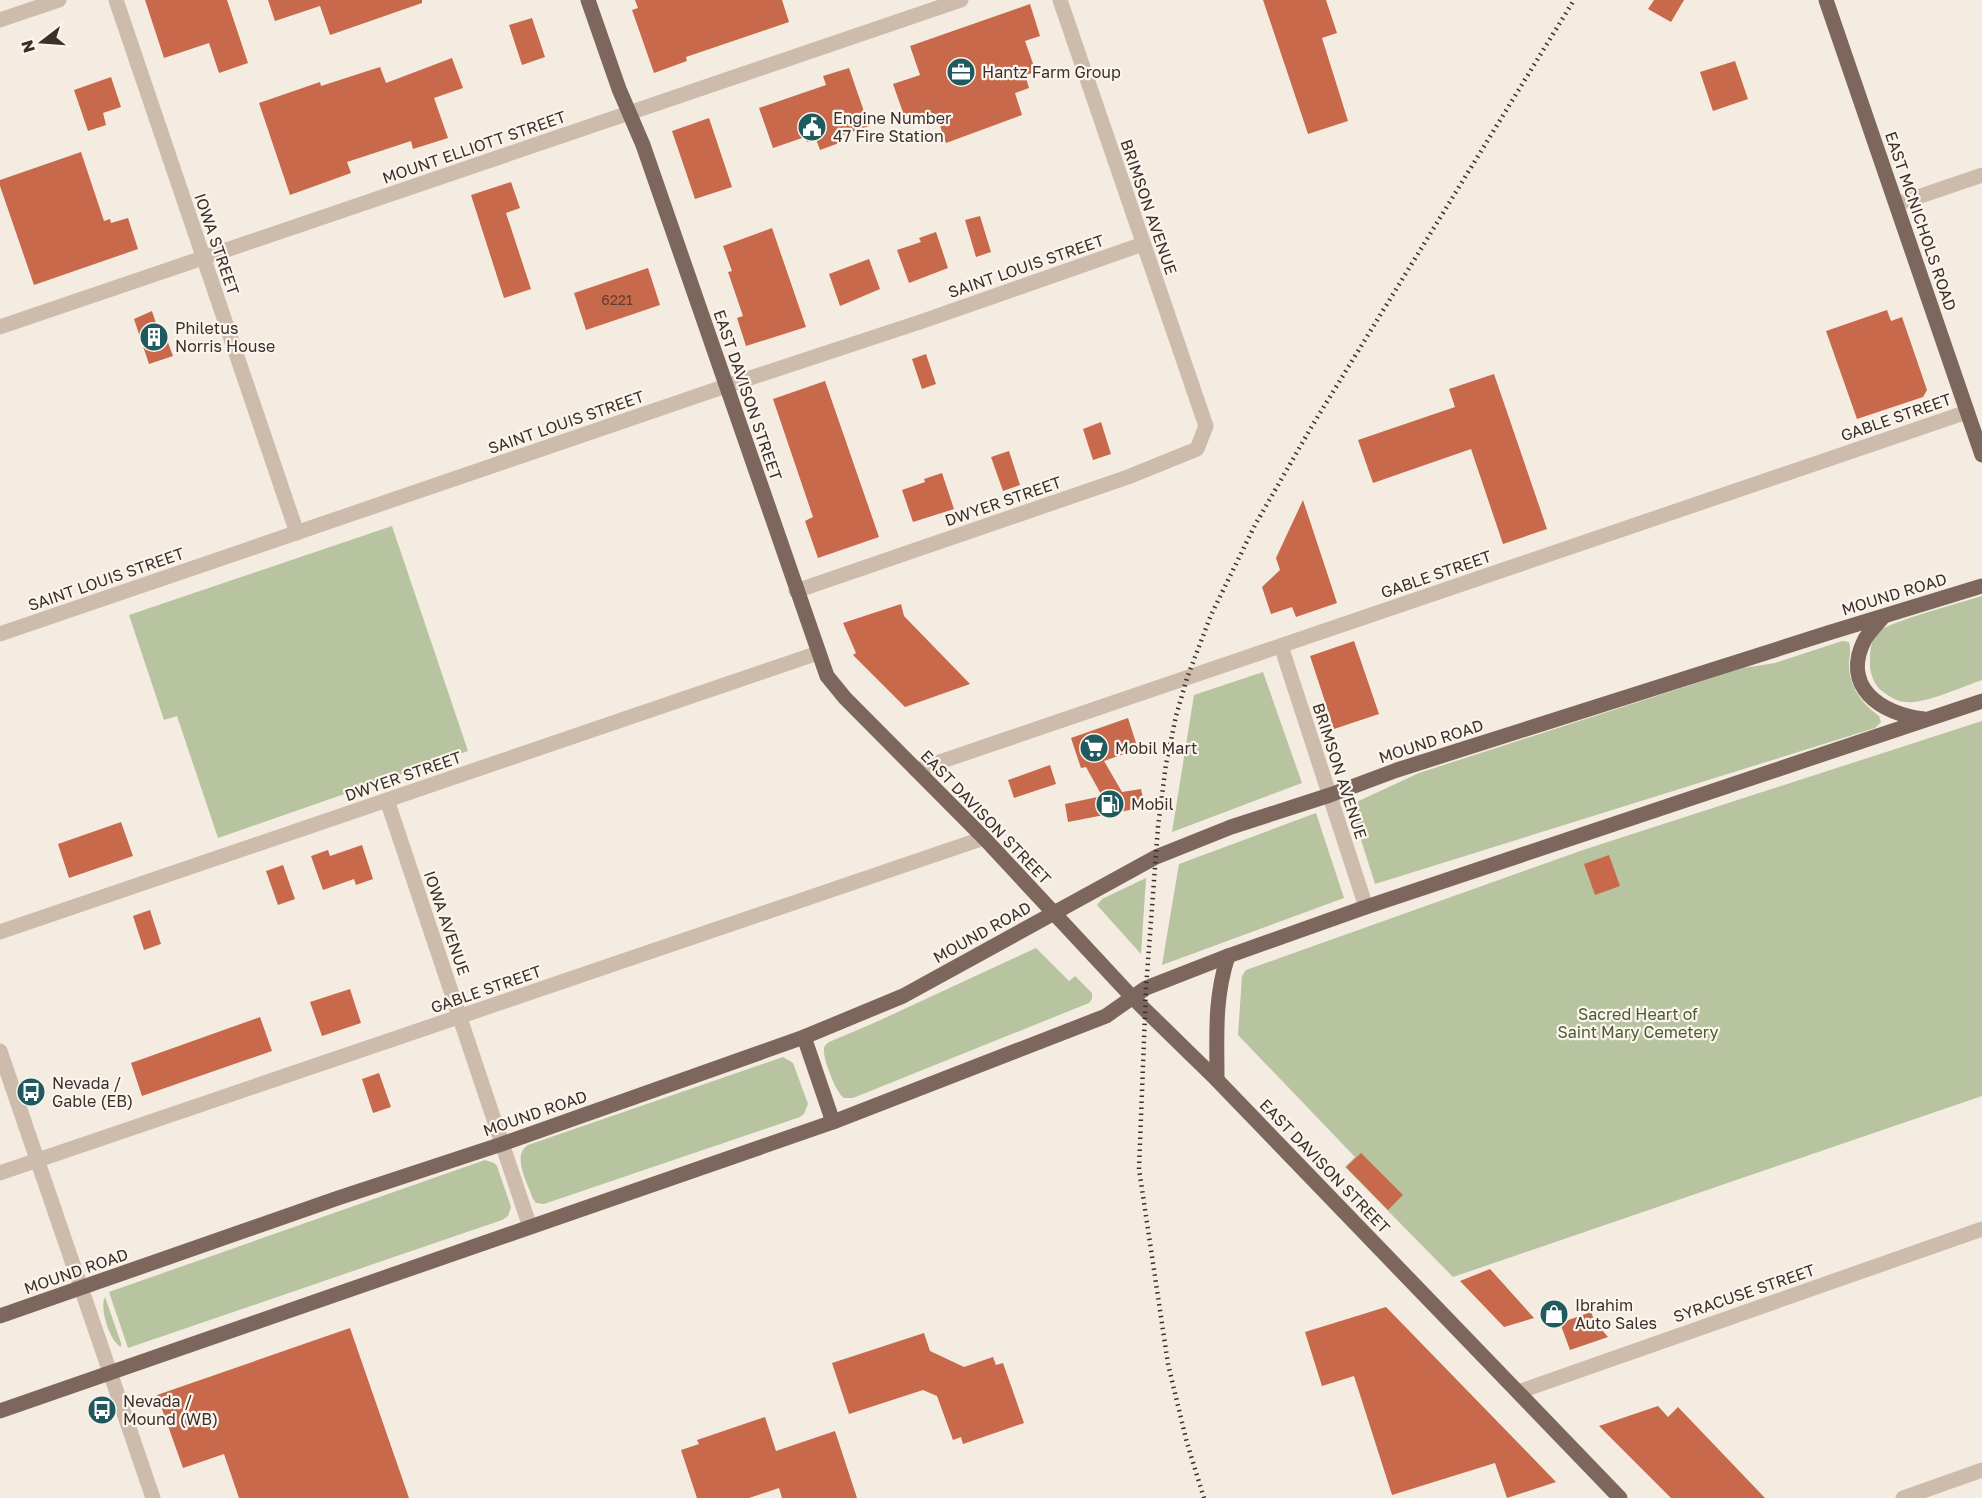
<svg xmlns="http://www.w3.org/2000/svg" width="1982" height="1498" viewBox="0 0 1982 1498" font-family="'Golos Text',sans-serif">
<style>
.green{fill:#b8c4a0}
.building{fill:#c8694b}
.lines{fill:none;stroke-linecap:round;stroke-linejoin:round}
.minor{stroke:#cdbbac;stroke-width:15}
.major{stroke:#7d675c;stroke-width:15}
.rail{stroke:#3b302b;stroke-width:4.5;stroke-dasharray:1.5 4.5;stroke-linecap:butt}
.labels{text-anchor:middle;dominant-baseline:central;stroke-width:4.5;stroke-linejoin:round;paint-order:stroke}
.number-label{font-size:14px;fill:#5e3e33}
.poi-label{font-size:16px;fill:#3b302b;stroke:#fbf5ee;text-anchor:start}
.street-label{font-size:16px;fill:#3b302b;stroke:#fbf5ee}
.park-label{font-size:16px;fill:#4a5a2e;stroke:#fbf5ee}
</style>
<rect width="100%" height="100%" fill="#f4ebe1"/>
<!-- green -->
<g class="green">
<path d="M 392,526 L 468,751 L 218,838 L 177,716 L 164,720 L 129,615 Z"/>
<path d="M 1982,596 L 1982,680 C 1964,686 1925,704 1907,702 C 1897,702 1890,697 1882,691 C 1875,686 1871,676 1870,667 C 1870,656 1869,641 1878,632 C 1888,622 1963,602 1982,596 Z"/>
<path d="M 1842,641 L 1849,642 C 1851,650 1850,654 1849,662 C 1848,685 1861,703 1879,716 L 1881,722 L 1875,728 L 1375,884 L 1350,805 L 1419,773 L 1743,668 L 1775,663 Z"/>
<path d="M 1263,672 L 1302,783 L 1172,832 L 1194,695 Z"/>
<path d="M 1982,721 L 1982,1096 L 1453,1277 L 1345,1167 L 1355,1157 L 1238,1035 L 1242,976 L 1246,970 L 1583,850 Z"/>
<path d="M 1316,813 L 1344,898 L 1162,965 L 1179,864 Z"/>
<path d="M 1146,878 L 1141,954 L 1097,905 L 1102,899 Z"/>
<path d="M 1036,948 L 1069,981 L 1075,976 L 1092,993 L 1092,999 L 1089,1003 L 853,1098 L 844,1098 C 836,1093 823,1059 824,1050 C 824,1045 826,1045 829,1042 L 874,1023 Z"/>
<path d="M 783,1057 L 793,1063 L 808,1104 L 804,1114 L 800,1117 L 544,1204 L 536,1203 L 533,1199 C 528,1184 511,1156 528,1145 Z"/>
<path d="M 485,1160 L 494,1163 L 497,1166 L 511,1207 L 508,1216 L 502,1220 L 128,1348 L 109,1292 Z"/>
<path d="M 105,1297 L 121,1343 L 121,1347 C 110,1342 99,1308 105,1297 Z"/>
</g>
<!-- building -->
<g class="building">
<path d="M 145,0 L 227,0 L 248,63 L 219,73 L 209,43 L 164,58 Z"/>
<path d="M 268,0 L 422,0 L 422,3 L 330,35 L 320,6 L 275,21 Z"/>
<path d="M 635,0 L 782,0 L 789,22 L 686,57 L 687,61 L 654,73 L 632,10 L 638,8 Z"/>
<path d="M 1263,0 L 1326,0 L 1337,33 L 1322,38 L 1348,121 L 1308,134 Z"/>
<path d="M 1654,0 L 1684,0 L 1671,22 L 1648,9 Z"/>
<path d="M 1030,4 L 1040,36 L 1025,41 L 1036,72 L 1025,75 L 1029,88 L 1015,93 L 1022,115 L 946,143 L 936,114 L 907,124 L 893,84 L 920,75 L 910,46 Z"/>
<path d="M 532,18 L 545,57 L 522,65 L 509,25 Z"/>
<path d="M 452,58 L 463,88 L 434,98 L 448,138 L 413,149 L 411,141 L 347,162 L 351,173 L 290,195 L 259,103 L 320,82 L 321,86 L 380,67 L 386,83 Z"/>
<path d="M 1735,61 L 1748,99 L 1713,111 L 1700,72 Z"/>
<path d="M 849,68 L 869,126 L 837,137 L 839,143 L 820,150 L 816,139 L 807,142 L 805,137 L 773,148 L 759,108 L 826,85 L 823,76 Z"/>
<path d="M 111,77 L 121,107 L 103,113 L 106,125 L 88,131 L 74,90 Z"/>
<path d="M 709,118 L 732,187 L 695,199 L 672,131 Z"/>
<path d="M 81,152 L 104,221 L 110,219 L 111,223 L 128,218 L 138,249 L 34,285 L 0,186 L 0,180 Z"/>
<path d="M 511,182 L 520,208 L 506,213 L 531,289 L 504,298 L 471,195 Z"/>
<path d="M 980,216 L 991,252 L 976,257 L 965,220 Z"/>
<path d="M 772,228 L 806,327 L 746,346 L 737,318 L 743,316 L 728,272 L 732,271 L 723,246 Z"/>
<path d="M 936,232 L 948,268 L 909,283 L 897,250 L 921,242 L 919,238 Z"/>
<path d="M 869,259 L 880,289 L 840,306 L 829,274 Z"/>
<path d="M 648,268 L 660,305 L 586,330 L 574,293 Z"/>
<path d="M 1887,310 L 1891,321 L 1902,317 L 1927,390 L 1923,397 L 1857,419 L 1826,331 Z"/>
<path d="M 152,311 L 159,333 L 164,332 L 173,356 L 149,364 L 134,319 Z"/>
<path d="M 926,354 L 936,384 L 922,389 L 912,359 Z"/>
<path d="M 1494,374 L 1547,529 L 1503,544 L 1471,449 L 1373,483 L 1358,440 L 1455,407 L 1449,389 Z"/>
<path d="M 825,381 L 879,537 L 818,558 L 805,521 L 813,517 L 773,399 Z"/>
<path d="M 1101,422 L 1111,454 L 1093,460 L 1083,429 Z"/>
<path d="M 1009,451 L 1020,485 L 1003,491 L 991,457 Z"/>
<path d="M 942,473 L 954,509 L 913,522 L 902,490 L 925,482 L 924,479 Z"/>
<path d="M 1303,500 L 1337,603 L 1296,617 L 1292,607 L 1271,614 L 1262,587 L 1280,570 L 1276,558 Z"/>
<path d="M 901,604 L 904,616 L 970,684 L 905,707 L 853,655 L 856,653 L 843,623 Z"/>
<path d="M 1354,641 L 1379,714 L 1334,729 L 1310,656 Z"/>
<path d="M 1128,718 L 1138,749 L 1104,761 L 1122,792 L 1141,789 L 1145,807 L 1068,822 L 1065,804 L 1102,796 L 1086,767 L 1081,768 L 1071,738 Z"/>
<path d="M 1050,765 L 1056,784 L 1014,798 L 1008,780 Z"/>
<path d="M 121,822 L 133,856 L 69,878 L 58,844 Z"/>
<path d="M 362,845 L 373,879 L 356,885 L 354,879 L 323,890 L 311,856 L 328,850 L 330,856 Z"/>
<path d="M 1609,855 L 1620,886 L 1595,895 L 1584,864 Z"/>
<path d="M 283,865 L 295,899 L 278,905 L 266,871 Z"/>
<path d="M 150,910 L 161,944 L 144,950 L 133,916 Z"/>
<path d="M 350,989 L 361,1023 L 322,1036 L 310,1002 Z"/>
<path d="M 260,1017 L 272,1051 L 142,1096 L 131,1063 Z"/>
<path d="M 379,1073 L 391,1107 L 373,1113 L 362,1079 Z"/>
<path d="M 1361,1153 L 1403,1195 L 1388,1210 L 1346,1167 Z"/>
<path d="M 1490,1269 L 1534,1318 L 1504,1327 L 1460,1281 Z"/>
<path d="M 1386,1307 L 1528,1453 L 1556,1482 L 1507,1498 L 1495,1463 L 1392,1495 L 1354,1376 L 1322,1386 L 1305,1332 Z"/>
<path d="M 1591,1312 L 1595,1322 L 1608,1337 L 1570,1350 L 1560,1323 Z"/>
<path d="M 350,1328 L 409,1498 L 239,1498 L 224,1454 L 183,1468 L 157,1395 Z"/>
<path d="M 924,1333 L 930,1351 L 964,1367 L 993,1357 L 996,1365 L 1003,1363 L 1024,1423 L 963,1444 L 961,1437 L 953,1440 L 937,1396 L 923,1390 L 849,1414 L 832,1363 Z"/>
<path d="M 1658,1406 L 1668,1417 L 1678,1407 L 1765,1498 L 1671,1498 L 1599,1426 Z"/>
<path d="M 765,1417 L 776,1451 L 835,1431 L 857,1498 L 782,1498 L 779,1488 L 749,1498 L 697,1498 L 681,1450 L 699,1444 L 697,1440 Z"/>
</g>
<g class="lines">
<!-- minor -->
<g class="minor">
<path d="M 116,0 L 297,533"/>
<path d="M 0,20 L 59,0"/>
<path d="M 1897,204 L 1982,175"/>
<path d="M 0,327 L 961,0"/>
<path d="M 796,591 L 1128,477 L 1197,449 L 1206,426 L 1060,0"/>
<path d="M 0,634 L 726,386 L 923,321 L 1143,244"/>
<path d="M 1281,646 L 1366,907"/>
<path d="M 916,770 L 1967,412"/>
<path d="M 387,800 L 530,1227"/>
<path d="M 0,932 L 818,653"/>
<path d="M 0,1051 L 153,1498"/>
<path d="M 0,1173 L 984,838"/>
<path d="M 1518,1392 L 1982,1229"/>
<path d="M 1903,1498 L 1982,1470"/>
</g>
<!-- major -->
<g class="major">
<path d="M 588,0 L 619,89 L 643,145 L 827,676 L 845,698 L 984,838 L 1132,997 L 1217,1080 L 1620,1498"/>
<path d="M 1826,0 L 1982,455"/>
<path d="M 1883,617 C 1877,624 1870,631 1865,639 C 1840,687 1881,714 1924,719"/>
<path d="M 804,1037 L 833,1122"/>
<path d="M 1217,1080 C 1217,1036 1214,999 1228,956"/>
<path d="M 0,1316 L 338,1198 L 502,1144 L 804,1037 L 903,996 L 1156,857 L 1231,827 L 1330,795 L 1397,770 L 1828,633 L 1982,586"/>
<path d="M 0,1411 L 833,1122 L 1106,1016 L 1146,988 L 1228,956 L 1366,907 L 1982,701"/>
</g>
<!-- rail -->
<path class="rail" d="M 1204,1498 L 1187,1443 L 1168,1364 L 1139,1169 L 1146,988 L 1158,827 L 1166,764 L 1176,716 L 1187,678 L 1211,615 L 1255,525 L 1312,426 L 1574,0"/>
</g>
<!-- icons -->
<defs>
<g id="office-disc" transform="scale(1.5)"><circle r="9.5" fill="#1f5a5e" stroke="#fbf5ee"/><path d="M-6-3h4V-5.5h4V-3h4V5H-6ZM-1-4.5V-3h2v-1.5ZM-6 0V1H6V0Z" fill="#fff"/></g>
<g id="civic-disc" transform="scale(1.5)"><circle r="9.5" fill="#1f5a5e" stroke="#fbf5ee"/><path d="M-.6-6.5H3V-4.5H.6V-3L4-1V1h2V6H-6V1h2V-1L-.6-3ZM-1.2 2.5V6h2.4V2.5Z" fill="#fff"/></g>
<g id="building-disc" transform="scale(1.5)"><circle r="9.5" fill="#1f5a5e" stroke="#fbf5ee"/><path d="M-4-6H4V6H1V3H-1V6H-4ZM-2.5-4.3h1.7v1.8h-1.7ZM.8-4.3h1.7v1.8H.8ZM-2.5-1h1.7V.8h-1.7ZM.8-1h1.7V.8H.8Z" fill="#fff"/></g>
<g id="supermarket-disc" transform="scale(1.5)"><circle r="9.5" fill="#1f5a5e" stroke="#fbf5ee"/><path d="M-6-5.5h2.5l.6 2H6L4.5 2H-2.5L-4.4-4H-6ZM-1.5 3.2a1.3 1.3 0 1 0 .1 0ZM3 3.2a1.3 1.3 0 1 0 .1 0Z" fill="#fff"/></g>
<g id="fuel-disc" transform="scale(1.5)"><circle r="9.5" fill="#1f5a5e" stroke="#fbf5ee"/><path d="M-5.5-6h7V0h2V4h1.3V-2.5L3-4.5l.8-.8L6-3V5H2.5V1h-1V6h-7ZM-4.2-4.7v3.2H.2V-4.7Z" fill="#fff"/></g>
<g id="bus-disc" transform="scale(1.5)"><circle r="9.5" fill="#1f5a5e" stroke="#fbf5ee"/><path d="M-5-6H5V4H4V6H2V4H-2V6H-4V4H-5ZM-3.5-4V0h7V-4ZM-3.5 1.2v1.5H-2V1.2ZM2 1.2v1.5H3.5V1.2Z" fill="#fff"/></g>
<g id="shop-disc" transform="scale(1.5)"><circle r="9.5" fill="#1f5a5e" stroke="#fbf5ee"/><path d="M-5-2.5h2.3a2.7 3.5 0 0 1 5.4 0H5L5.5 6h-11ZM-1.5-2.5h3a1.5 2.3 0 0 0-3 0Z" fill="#fff"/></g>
</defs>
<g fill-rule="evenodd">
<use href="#office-disc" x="961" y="72"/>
<use href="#civic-disc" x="812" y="127"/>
<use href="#building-disc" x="154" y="337"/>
<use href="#supermarket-disc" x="1094" y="748"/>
<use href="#fuel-disc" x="1110" y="804"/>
<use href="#bus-disc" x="31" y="1092"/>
<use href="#shop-disc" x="1554" y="1314"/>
<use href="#bus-disc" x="102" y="1410"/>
</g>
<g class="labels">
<!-- number labels -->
<g class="number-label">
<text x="617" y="299">6221</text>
</g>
<!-- poi labels -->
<g class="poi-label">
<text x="982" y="72">Hantz Farm Group</text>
<text x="833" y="118">Engine Number<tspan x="833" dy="18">47 Fire Station</tspan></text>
<text x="175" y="328">Philetus<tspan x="175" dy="18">Norris House</tspan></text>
<text x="1115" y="748">Mobil Mart</text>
<text x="1131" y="804">Mobil</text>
<text x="52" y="1083">Nevada /<tspan x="52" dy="18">Gable (EB)</tspan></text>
<text x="1575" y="1305">Ibrahim<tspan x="1575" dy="18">Auto Sales</tspan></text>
<text x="123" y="1401">Nevada /<tspan x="123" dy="18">Mound (WB)</tspan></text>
</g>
<!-- street labels -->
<g class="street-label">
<text transform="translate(474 147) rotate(-19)">MOUNT ELLIOTT STREET</text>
<text transform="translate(1149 207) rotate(71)">BRIMSON AVENUE</text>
<text transform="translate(1921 221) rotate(71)">EAST MCNICHOLS ROAD</text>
<text transform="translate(217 244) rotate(71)">IOWA STREET</text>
<text transform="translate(1026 266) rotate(-19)">SAINT LOUIS STREET</text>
<text transform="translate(748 395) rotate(71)">EAST DAVISON STREET</text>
<text transform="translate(1896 417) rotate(-19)">GABLE STREET</text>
<text transform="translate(566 422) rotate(-19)">SAINT LOUIS STREET</text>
<text transform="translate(1003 501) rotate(-19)">DWYER STREET</text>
<text transform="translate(1436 574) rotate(-19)">GABLE STREET</text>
<text transform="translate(106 579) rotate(-19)">SAINT LOUIS STREET</text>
<text transform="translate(1894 594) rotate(-17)">MOUND ROAD</text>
<text transform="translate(1431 741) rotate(-18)">MOUND ROAD</text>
<text transform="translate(1340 771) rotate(72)">BRIMSON AVENUE</text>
<text transform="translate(403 776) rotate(-19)">DWYER STREET</text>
<text transform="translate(986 817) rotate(46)">EAST DAVISON STREET</text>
<text transform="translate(447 923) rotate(71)">IOWA AVENUE</text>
<text transform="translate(982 932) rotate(-29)">MOUND ROAD</text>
<text transform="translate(486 989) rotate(-19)">GABLE STREET</text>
<text transform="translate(535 1113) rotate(-19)">MOUND ROAD</text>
<text transform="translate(1325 1166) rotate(46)">EAST DAVISON STREET</text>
<text transform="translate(76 1271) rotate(-19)">MOUND ROAD</text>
<text transform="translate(1744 1293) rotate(-19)">SYRACUSE STREET</text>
</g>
<!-- park labels -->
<g class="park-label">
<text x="1638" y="1014">Sacred Heart of<tspan x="1638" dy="18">Saint Mary Cemetery</tspan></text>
</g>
</g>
<!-- north arrow -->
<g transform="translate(42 42) rotate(253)" stroke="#fbf5ee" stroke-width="4.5" paint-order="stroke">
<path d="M0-4.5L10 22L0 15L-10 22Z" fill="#3b302b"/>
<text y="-9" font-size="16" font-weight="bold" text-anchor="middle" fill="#3b302b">N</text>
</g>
</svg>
